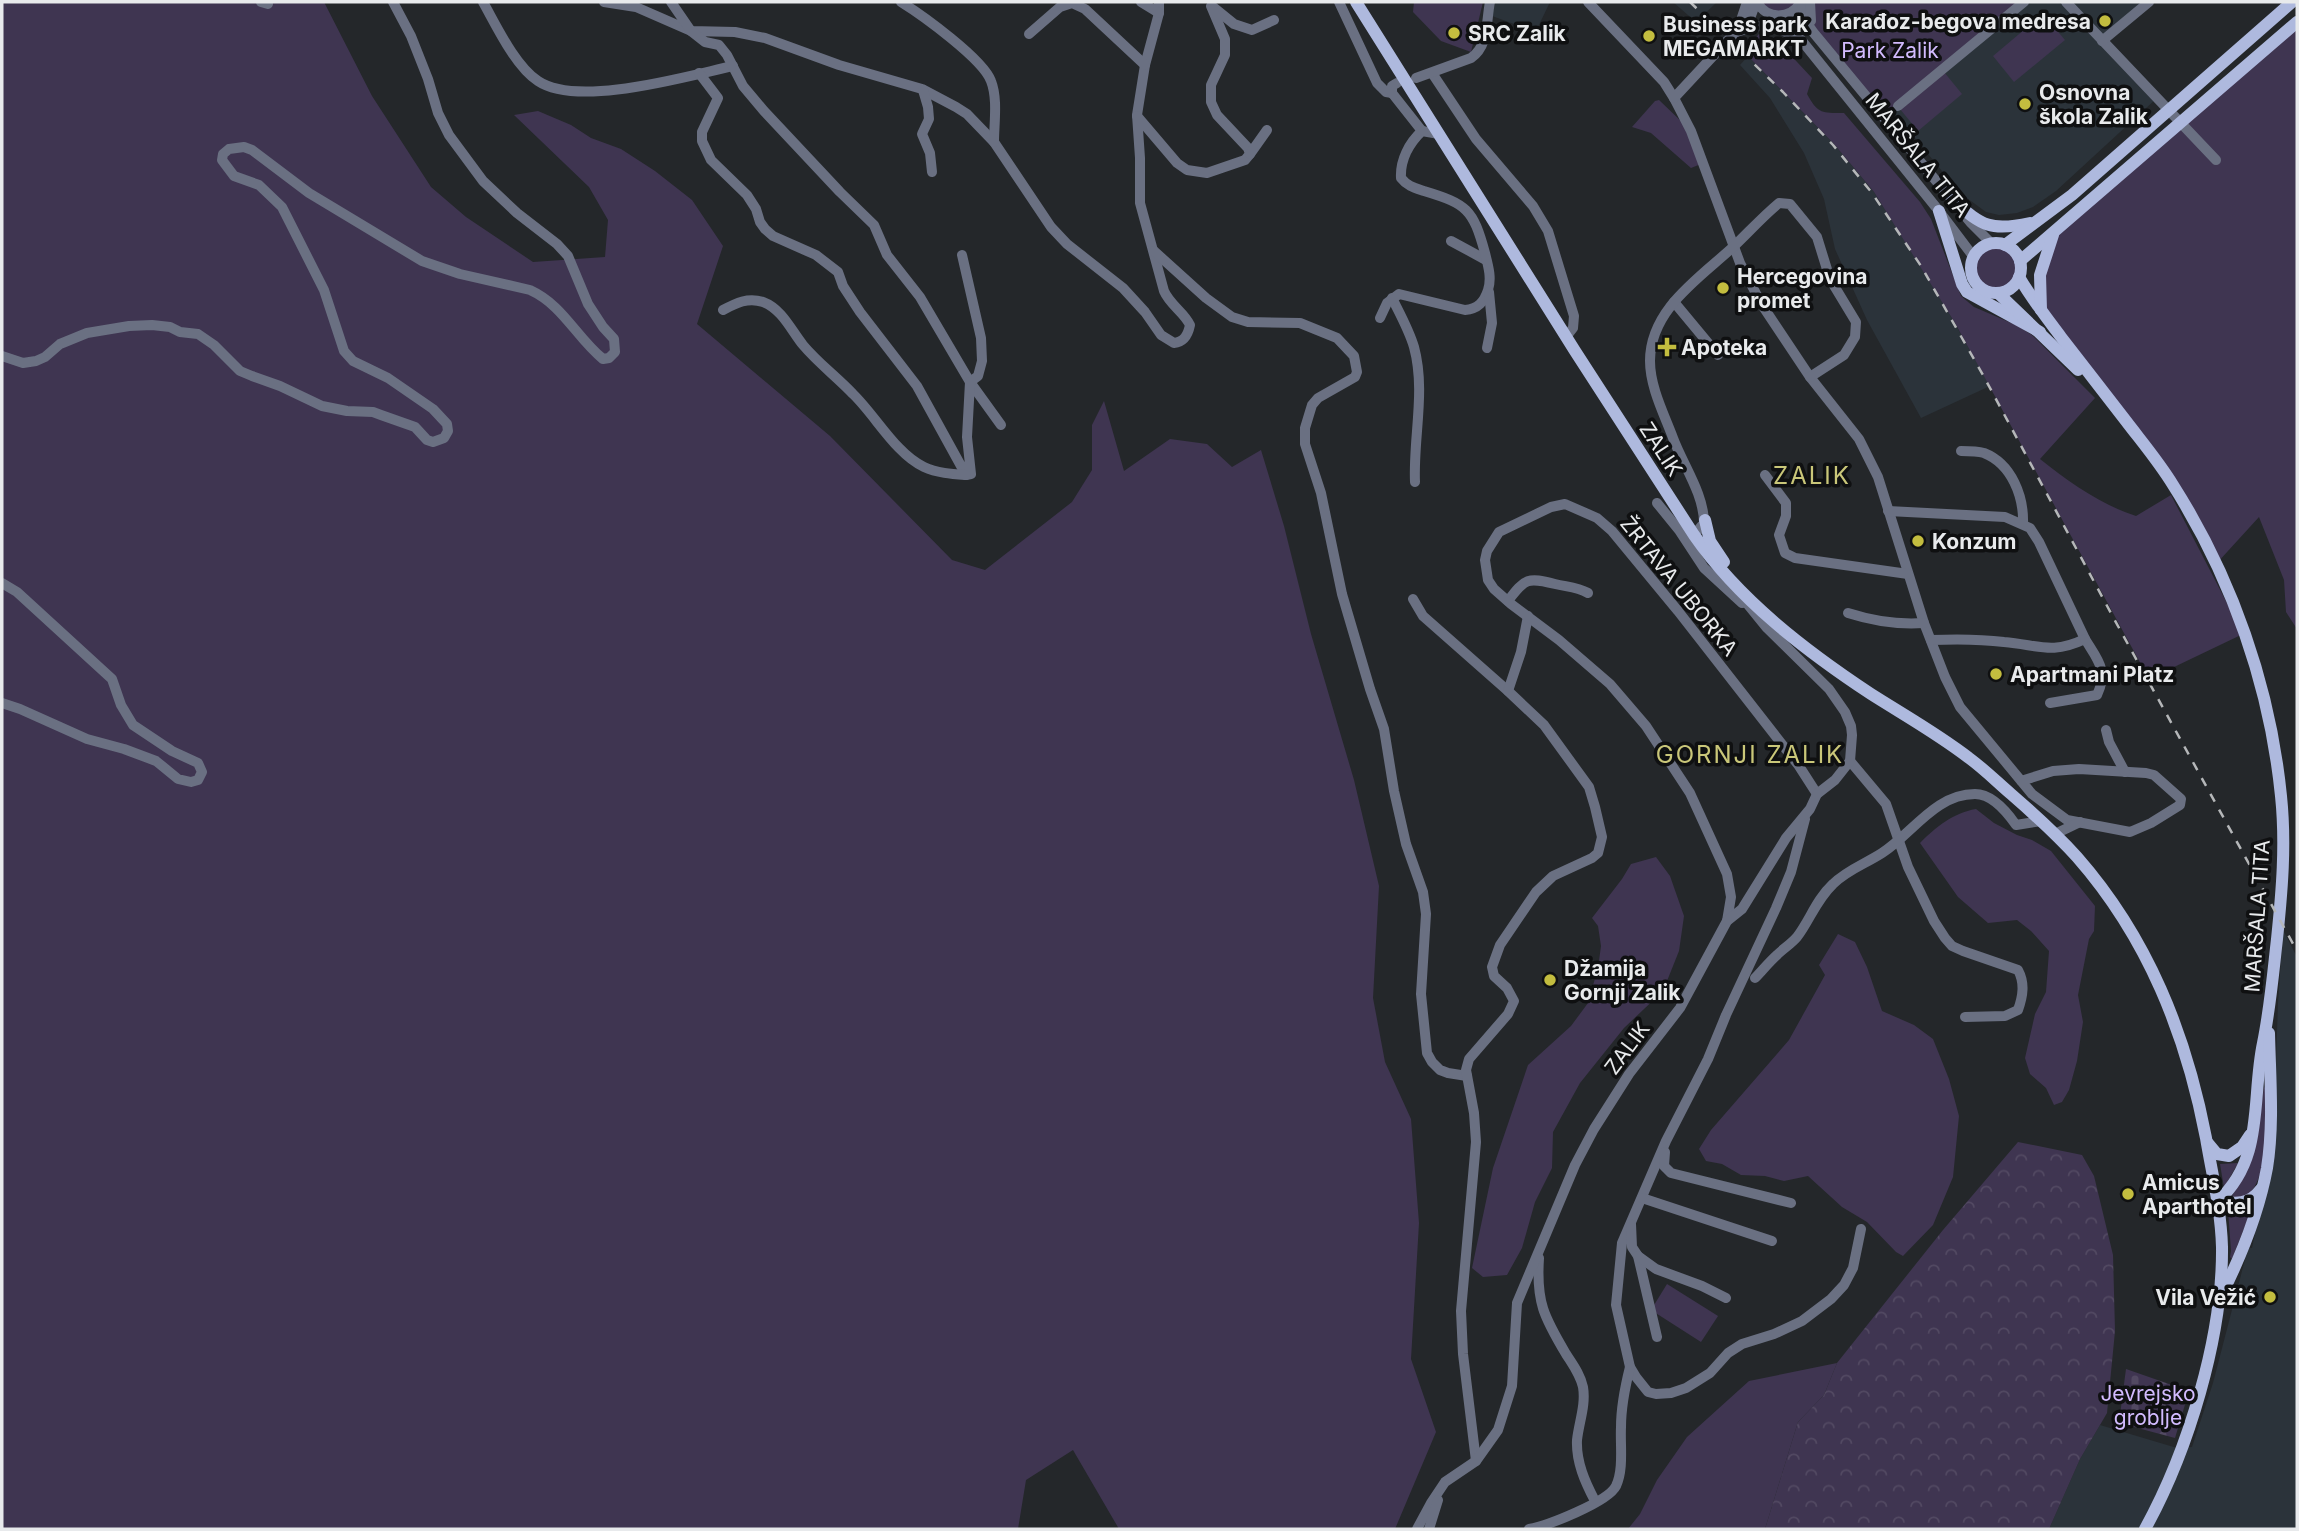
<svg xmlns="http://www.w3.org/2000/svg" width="2299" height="1531" viewBox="0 0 2299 1531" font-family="Inter,sans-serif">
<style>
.built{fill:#2b333a}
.green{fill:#3f3551}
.forest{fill:url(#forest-crowns)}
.cemetery{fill:url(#cemetery-stones)}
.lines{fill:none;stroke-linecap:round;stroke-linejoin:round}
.minor{stroke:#6a7082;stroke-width:10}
.major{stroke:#aeb9de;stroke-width:12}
.rail{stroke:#b5b7b9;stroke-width:2.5;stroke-dasharray:9 9;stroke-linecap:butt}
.poi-dot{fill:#c3bd3f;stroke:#0f1011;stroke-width:2.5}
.labels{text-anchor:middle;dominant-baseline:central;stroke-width:7;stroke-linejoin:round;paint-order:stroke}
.poi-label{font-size:21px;font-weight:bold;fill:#e8eaec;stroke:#0f1011;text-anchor:start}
.park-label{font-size:21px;fill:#d2bbfe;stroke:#0f1011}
.street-label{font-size:21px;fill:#e8eaec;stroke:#0f1011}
.quarter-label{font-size:24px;letter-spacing:2px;fill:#cac779;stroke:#0f1011}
</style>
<defs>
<pattern id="forest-crowns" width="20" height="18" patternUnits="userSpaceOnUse" patternTransform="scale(1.75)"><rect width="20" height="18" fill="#3f3551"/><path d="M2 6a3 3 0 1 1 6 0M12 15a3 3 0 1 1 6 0" fill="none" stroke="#524962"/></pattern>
<pattern id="cemetery-stones" width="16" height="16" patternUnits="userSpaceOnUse" patternTransform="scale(1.75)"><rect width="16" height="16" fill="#3f3551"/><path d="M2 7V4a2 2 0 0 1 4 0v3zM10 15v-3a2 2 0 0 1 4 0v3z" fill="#524962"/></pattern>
</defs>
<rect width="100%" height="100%" fill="#24272a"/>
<!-- built -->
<g class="built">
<path d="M 1495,2 L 1550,2 L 1538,27 L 1525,28 L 1492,16 Z"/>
<path d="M 1673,2 L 1717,2 L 1696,22 Z"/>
<path d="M 2024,2 L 2149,2 L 2103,41 L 2157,98 L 2056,191 L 2033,207 L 2017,213 L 1999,215 L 1986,212 L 1960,193 L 1892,110 Z"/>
<path d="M 1748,56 L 1834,144 L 1874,192 L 1944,304 L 1990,386 L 1921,418 L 1867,320 L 1835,249 L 1824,199 L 1804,153 L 1770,98 L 1740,65 Z"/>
<path d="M 2283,930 L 2297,957 L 2297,1529 L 2049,1529 L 2080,1459 L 2100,1425 L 2177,1448 L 2192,1447 L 2213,1383 L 2248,1248 L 2252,1248 L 2273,1150 L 2278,1003 Z"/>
</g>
<!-- green -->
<g class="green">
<path d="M 2,2 L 324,2 L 372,96 L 431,187 L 466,217 L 533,262 L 605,257 L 608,220 L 589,187 L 514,115 L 538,111 L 571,125 L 591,138 L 621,149 L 655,171 L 692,200 L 723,246 L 697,324 L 830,436 L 952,560 L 985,570 L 1072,502 L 1092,470 L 1092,425 L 1104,401 L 1124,471 L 1170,439 L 1207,444 L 1232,467 L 1261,450 L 1284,526 L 1311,634 L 1354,780 L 1379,886 L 1373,998 L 1385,1062 L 1411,1119 L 1419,1223 L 1411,1359 L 1436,1432 L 1395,1529 L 1119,1529 L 1073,1450 L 1026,1480 L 1018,1529 L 2,1529 Z"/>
<path d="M 1414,2 L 1483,2 L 1471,52 L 1441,41 L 1413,12 Z"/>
<path d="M 1758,2 L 1800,2 L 1780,15 Z"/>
<path d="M 1810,2 L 2024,2 L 1884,117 L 1813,32 Z"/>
<path d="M 2043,14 L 2065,40 L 2014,82 L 1993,56 Z"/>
<path d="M 2297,22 L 2297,629 L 2286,612 L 2284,580 L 2259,517 L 2217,563 L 2173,484 L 2041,310 L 2040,291 L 2054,232 Z"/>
<path d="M 1759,34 L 1784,48 L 1812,78 L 1807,94 C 1818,114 1822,113 1844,113 L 1920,202 L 1931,219 L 1961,296 L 1974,307 L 2016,325 L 2032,335 L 2095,398 L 2040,459 C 2069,482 2101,505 2136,516 L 2171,495 L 2243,634 L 2149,679 L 1955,323 L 1874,192 L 1834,144 L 1743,51 Z"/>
<path d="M 1944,72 L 1962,94 L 1918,131 L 1900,109 Z"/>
<path d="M 1659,100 L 1684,124 L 1701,164 L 1691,168 L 1651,133 L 1632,127 L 1655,101 Z"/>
<circle cx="1995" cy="268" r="23"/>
<path d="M 1976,809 L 1994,823 L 2017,835 L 2032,840 L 2051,851 L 2095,906 L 2094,931 L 2089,939 L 2078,995 L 2083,1022 L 2077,1061 L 2069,1090 L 2062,1102 L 2054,1105 L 2046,1088 L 2030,1074 L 2025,1058 L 2035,1014 L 2046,992 L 2049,951 L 2031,931 L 2017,920 L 1988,923 L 1958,897 L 1920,843 C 1936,827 1953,813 1976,809 Z"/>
<path d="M 1656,857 L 1670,876 L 1684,916 L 1679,951 L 1663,991 L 1624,1028 L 1580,1083 L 1553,1132 L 1552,1168 L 1535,1202 L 1522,1248 L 1507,1275 L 1483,1277 L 1472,1268 L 1493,1168 L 1528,1065 L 1571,1026 L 1588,1003 L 1598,968 L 1601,946 L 1598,926 L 1592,918 L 1622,879 L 1631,864 Z"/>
<path d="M 1838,934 L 1855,942 L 1867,967 L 1882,1011 L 1914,1025 L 1933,1039 L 1949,1079 L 1959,1116 L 1953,1177 L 1933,1225 L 1903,1256 L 1896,1252 L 1867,1222 L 1842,1207 L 1808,1176 L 1784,1181 L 1765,1176 L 1741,1175 L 1722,1164 L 1706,1161 L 1699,1149 L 1711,1130 L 1789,1040 L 1825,975 L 1819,965 Z"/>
<path d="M 2264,1087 L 2266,1089 C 2266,1120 2270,1173 2248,1196 L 2236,1198 L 2232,1196 L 2252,1159 Z"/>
<path d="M 2238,1163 L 2224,1188 L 2220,1164 Z"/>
<path d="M 2251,1207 L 2252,1208 L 2232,1259 L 2230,1257 L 2231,1251 L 2228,1210 L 2243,1210 Z"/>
<path d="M 1667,1284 L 1718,1316 L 1701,1342 L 1651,1310 Z"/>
<path d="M 1837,1363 L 1824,1395 L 1798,1422 L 1765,1529 L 1628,1529 L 1640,1514 L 1657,1480 L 1687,1437 L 1749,1381 Z"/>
</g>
<!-- forest -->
<path class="forest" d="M 2018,1142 L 2082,1155 L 2094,1176 L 2113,1255 L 2115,1331 L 2107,1413 L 2080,1459 L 2049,1529 L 1765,1529 L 1798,1422 L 1824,1395 L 1837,1363 L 1943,1230 Z"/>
<!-- cemetery -->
<path class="cemetery" d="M 2126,1369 L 2189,1391 L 2175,1438 L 2119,1423 Z"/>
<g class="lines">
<!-- minor -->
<g class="minor">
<path d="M 261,2 L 268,4"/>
<path d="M 483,2 C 496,25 515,66 538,81 C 578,108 687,76 733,66"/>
<path d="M 604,2 L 636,7 L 691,31 L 735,32 L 765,38 L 839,65 L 922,89 L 956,107 L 967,114 L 994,142 L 1051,227 L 1067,244 L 1123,288 L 1145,312 L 1161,335 L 1174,343 C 1184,342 1188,335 1190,325 C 1184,312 1170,305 1164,291 L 1140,203 L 1140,158 L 1137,115 L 1145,65 L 1159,13 L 1159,2"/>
<path d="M 671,2 L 691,31 L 705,42 L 719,45 L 727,55 L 743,86 L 764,111 L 840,192 L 874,225 L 887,255 L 920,297 L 970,382 L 1001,425"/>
<path d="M 901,2 C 922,15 983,59 991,81 C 998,99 994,123 994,142"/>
<path d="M 1141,2 L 1159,13"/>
<path d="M 1339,2 L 1377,83 L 1386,92 L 1392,93"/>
<path d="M 1588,2 L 1664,82 L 1674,98 L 1691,131 L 1740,263 L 1762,305 L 1810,377 L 1859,439 L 1878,477 L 1924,623 L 1945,677 L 1960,707 L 2032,794 L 2067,820 L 2130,832 L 2151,823 L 2180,805 L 2181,799 L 2154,775 L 2146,773 L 2079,769 L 2053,771 L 2021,781"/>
<path d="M 1757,2 C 1767,20 1790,20 1801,2"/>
<path d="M 1802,2 L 1805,20 L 1813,32 L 1971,223 L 1991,243"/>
<path d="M 1810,2 L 1811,21"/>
<path d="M 2066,2 L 2216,160"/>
<path d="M 1213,7 L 1234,24 L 1252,30 L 1274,20"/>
<path d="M 1776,16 L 1798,36 L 1939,211 L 1973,256"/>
<path d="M 1738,29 L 1747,2"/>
<path d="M 1740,31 C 1759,23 1774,25 1792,35"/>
<path d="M 1029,34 L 1060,7 L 1072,3 L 1085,9 L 1145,65"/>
<path d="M 2102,41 L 2149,2"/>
<path d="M 699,73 L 718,98 L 702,132 L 702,141 L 711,160 L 747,195 L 756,209 L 760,222 L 765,229 L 773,236 L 816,255 L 838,272 L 843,286 L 860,312 L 917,386 L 966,475 L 971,474 L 967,437 L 970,382 L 978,376 L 982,361 L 981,338 L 962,255"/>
<path d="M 1432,73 L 1476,139 L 1533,206 L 1548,231 L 1574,316 L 1573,328 L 1566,337"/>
<path d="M 1416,78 L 1471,58 C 1489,46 1486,21 1490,2"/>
<path d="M 1397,83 L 1392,86 L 1392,93 L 1422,131"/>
<path d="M 923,90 L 928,107 L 929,119 L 922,134 L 930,153 L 932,172"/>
<path d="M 1674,98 L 1727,41 L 1749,21 L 1756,2"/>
<path d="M 1898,106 L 2024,2"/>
<path d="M 1137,116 L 1177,163 L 1187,170 L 1207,173 L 1245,160 L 1250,154 L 1248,148 L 1217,115 L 1211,102 L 1211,85 L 1225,55 L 1225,39 L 1211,6"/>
<path d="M 1250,154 L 1267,130"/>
<path d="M 1451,241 L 1486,260"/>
<path d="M 1154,251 L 1206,298 L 1232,317 L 1248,322 L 1300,323 L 1337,338 L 1354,356 L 1357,372 L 1355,377 L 1318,398 L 1312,405 L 1305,428 L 1305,444 L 1321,493 L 1342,594 L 1370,689 L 1384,729 L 1394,791 L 1406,844 L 1423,892 L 1426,914 L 1421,994 L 1427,1053 L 1432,1062 L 1440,1070 L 1448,1073 L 1467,1076"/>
<path d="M 1392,298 C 1400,314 1409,330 1414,347 C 1426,391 1413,438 1415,482"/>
<path d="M 1674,302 L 1718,355"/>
<path d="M 723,310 C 736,303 748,297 763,302 C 782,309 791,330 803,345 C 818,363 837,377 853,394 C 875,415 896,454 924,467 C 937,473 952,474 966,475"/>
<path d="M 1380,318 L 1387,303 L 1399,294 L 1465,310 C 1478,309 1484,302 1488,290 C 1492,278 1488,265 1485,253 C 1473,209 1467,204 1424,191 C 1415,188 1407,186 1401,178 C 1400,160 1409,143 1422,131 L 1439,134"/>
<path d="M 1487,348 L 1492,323 L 1489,292"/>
<path d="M 2,356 L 23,363 L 36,361 L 45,357 L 60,344 L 87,333 L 129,326 L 152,325 L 170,327 L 180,332 L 198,334 L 214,345 L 240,371 L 252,376 L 280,386 L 322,406 L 347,411 L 373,412 L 381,415 L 415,427 L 427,440 L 433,442 L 444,438 L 448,431 L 447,424 L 433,409 L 388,378 L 353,361 L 344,351 L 324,290 L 282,207 L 259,185 L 234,176 L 222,160 L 223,154 L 229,149 L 244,147 L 252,150 L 309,193 L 422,261 L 460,274 L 530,290 C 563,305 576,337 603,359 L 609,358 L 615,352 L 614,339 L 603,327 L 588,304 L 568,256 L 557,244 L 517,213 L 483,181 L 449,135 L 438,113 L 428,79 L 411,36 L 393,2"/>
<path d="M 1961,451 C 1968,451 1977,451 1984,453 C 2012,464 2024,497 2023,524"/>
<path d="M 1765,475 L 1786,503 L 1786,516 L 1779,535 L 1785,553 L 1795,558 L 1908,574"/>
<path d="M 1657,503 L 1679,530 L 1704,568 L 1742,603"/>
<path d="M 1888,511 L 2005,517 L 2030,528 L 2039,542 L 2085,639 C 2051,655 2039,645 2004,642 C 1980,639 1955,639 1931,640"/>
<path d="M 1694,535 L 1704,523 C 1704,494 1683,465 1673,438 C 1664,414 1650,387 1650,361 C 1650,310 1698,279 1732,248 C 1748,233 1762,217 1779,203 L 1790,204 L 1817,237 L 1830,279 L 1856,322 L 1855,337 L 1844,355 L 1810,377"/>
<path d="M 2,583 L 17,592 L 112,679 L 121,705 L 133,725 L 172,751 L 198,763 L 202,772 L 198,780 L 191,782 L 178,779 L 156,761 L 124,749 L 87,739 L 20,709 L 2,703"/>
<path d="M 1413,599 L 1423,616 L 1508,691 L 1544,725 L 1589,787 L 1595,807 L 1602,837 L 1598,853 L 1592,858 L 1553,876 L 1536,892 L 1500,945 L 1492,967 L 1494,976 L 1507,988 L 1514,1001 L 1508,1014 L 1469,1059 L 1466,1070 L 1474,1113 L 1476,1142 L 1461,1311 L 1463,1354 L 1476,1461"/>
<path d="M 1508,601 C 1525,578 1528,577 1555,584 C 1567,587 1577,587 1588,593"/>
<path d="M 1848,613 C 1873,621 1897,625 1924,623"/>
<path d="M 1508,691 L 1521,652 L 1528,616"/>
<path d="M 2050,703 L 2097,695 C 2109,670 2097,659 2085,639"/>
<path d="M 2106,730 L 2109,742 L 2125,772"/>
<path d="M 1850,761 L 1886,804 L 1908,867 L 1934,921 L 1945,938 L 1952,946 L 1963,951 L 2018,970 C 2025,983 2023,996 2018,1010 L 2005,1016 L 1965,1017"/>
<path d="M 1805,819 L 1791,872 L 1776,908 L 1726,1015 L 1708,1059 L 1666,1141 L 1622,1243 L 1616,1305 L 1630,1367 L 1636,1377 L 1648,1392 L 1656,1394 L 1671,1393 L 1686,1388 L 1710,1373 L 1728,1353 L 1742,1344 L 1774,1334 L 1802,1321 L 1831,1299 L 1844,1285 L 1853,1268 L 1861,1229"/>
<path d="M 2055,834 L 2080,822"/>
<path d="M 1727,921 L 1731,897 L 1727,874 L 1690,793 L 1646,726 L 1610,684 L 1559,640 L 1511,604 L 1494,589 L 1488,580 L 1485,560 L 1487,551 L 1499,532 L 1551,507 L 1565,504 L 1597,518 L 1612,531 L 1678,611 L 1799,766 L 1817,794"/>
<path d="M 1755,978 C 1762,971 1769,962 1777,955 C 1783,949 1791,944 1797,937 C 1810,920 1816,900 1833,884 C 1847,870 1865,864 1882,853 C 1912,834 1935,794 1975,794 C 1992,794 2007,812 2016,825 L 2041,821"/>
<path d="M 1665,1152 L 1664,1166 L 1671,1173 L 1791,1203"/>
<path d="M 1642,1198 L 1772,1241"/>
<path d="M 1631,1224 L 1632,1247 L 1638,1256 L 1657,1337"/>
<path d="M 1638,1256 L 1656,1269 L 1702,1286 L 1726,1298"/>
<path d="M 1539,1258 C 1536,1302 1544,1317 1566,1354 C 1573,1365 1580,1374 1583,1387 C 1586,1405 1579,1422 1577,1440 C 1576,1462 1585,1482 1595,1501"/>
<path d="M 1417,1529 L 1431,1503 L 1445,1482 L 1476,1461 L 1498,1430 L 1512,1386 L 1517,1303 L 1575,1165 L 1594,1129 L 1629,1074 L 1680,1008 L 1727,921 L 1742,909 L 1786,838 L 1810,809 L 1817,794 L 1835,780 L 1850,761 L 1852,735 L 1851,726 L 1845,712 L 1829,689 L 1767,628 L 1741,596"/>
<path d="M 1429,1529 L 1438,1500"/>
<path d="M 1529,1529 C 1547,1526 1608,1502 1616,1486 C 1624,1469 1620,1445 1621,1427 C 1621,1407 1625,1387 1630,1367"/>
</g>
<!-- major -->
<g class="major">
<path d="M 1356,2 L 1575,351 L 1694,535 C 1739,600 1806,651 1871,694 C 1904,715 1938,734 1969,758 C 1984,769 1997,782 2011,794 C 2034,814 2057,835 2077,857 C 2148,938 2186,1034 2206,1138 C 2212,1174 2221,1210 2222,1247 C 2223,1337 2188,1451 2145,1529"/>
<path d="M 1952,200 C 1982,225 1989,232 2030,223"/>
<path d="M 1939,211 L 1962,284 L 1967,292 L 2040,332"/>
<circle cx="1996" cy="268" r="25"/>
<path d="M 2005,245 L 2072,195 L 2292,2"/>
<path d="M 2020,261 L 2297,22"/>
<path d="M 2019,277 C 2031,298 2046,317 2061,337 C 2083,365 2104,393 2126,421 C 2142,442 2159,462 2173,485 C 2232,578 2270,686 2281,796 C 2286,844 2282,891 2277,939 C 2273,974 2270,1009 2263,1043 C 2251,1100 2265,1158 2218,1201"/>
<path d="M 1998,293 L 2078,370"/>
<path d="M 2041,310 L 2040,275 L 2053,235"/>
<path d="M 1705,520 L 1710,541 L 1724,562"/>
<path d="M 2207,1142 L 2217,1154 L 2229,1156 L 2242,1147 L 2250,1135"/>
<path d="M 2218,1201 C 2236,1204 2249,1205 2261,1189"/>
<path d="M 2222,1294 C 2242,1254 2259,1211 2267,1168 C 2274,1124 2270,1078 2269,1033"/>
</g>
<!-- rail -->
<path class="rail" d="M 1690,2 L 1783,92 L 1833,145 L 1872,193 L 1921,266 L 1983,375 L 2113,617 L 2297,951"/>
</g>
<!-- markers -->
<g class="poi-dot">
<circle cx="2105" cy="21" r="7"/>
<circle cx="1454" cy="33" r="7"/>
<circle cx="1649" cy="36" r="7"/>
<circle cx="2025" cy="104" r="7"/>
<circle cx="1723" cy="288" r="7"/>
<path d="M1663.5 336.5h7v7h7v7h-7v7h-7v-7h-7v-7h7z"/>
<circle cx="1918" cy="541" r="7"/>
<circle cx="1996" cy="674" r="7"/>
<circle cx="1550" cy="980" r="7"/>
<circle cx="2128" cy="1194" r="7"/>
<circle cx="2270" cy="1297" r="7"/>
</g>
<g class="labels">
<!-- poi labels -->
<g class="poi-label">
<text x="2091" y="21" text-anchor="end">Karađoz-begova medresa</text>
<text x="1663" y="24">Business park<tspan x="1663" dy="24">MEGAMARKT</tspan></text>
<text x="1468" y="33">SRC Zalik</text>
<text x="2039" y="92">Osnovna<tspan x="2039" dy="24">škola Zalik</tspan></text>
<text x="1737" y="276">Hercegovina<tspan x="1737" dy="24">promet</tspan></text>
<text x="1681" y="347">Apoteka</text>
<text x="1932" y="541">Konzum</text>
<text x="2010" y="674">Apartmani Platz</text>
<text x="1564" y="968">Džamija<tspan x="1564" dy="24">Gornji Zalik</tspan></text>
<text x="2142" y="1182">Amicus<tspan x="2142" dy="24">Aparthotel</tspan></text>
<text x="2256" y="1297" text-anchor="end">Vila Vežić</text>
</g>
<!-- park labels -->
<g class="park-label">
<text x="1890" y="50">Park Zalik</text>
<text x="2148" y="1393">Jevrejsko<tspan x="2148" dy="24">groblje</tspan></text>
</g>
<!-- street labels -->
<g class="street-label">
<text transform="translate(1918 155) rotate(51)">MARŠALA TITA</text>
<text transform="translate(1661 449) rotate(57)">ZALIK</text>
<text transform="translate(1679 586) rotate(51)">ŽRTAVA UBORKA</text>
<text transform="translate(2257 916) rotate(-86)">MARŠALA TITA</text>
<text transform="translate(1627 1048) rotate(-53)">ZALIK</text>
</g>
<!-- quarter labels -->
<g class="quarter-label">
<text x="1812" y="475">ZALIK</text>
<text x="1750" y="754">GORNJI ZALIK</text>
</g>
</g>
<!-- border -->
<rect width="2299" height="1531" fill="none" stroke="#e8eaec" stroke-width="7"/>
</svg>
